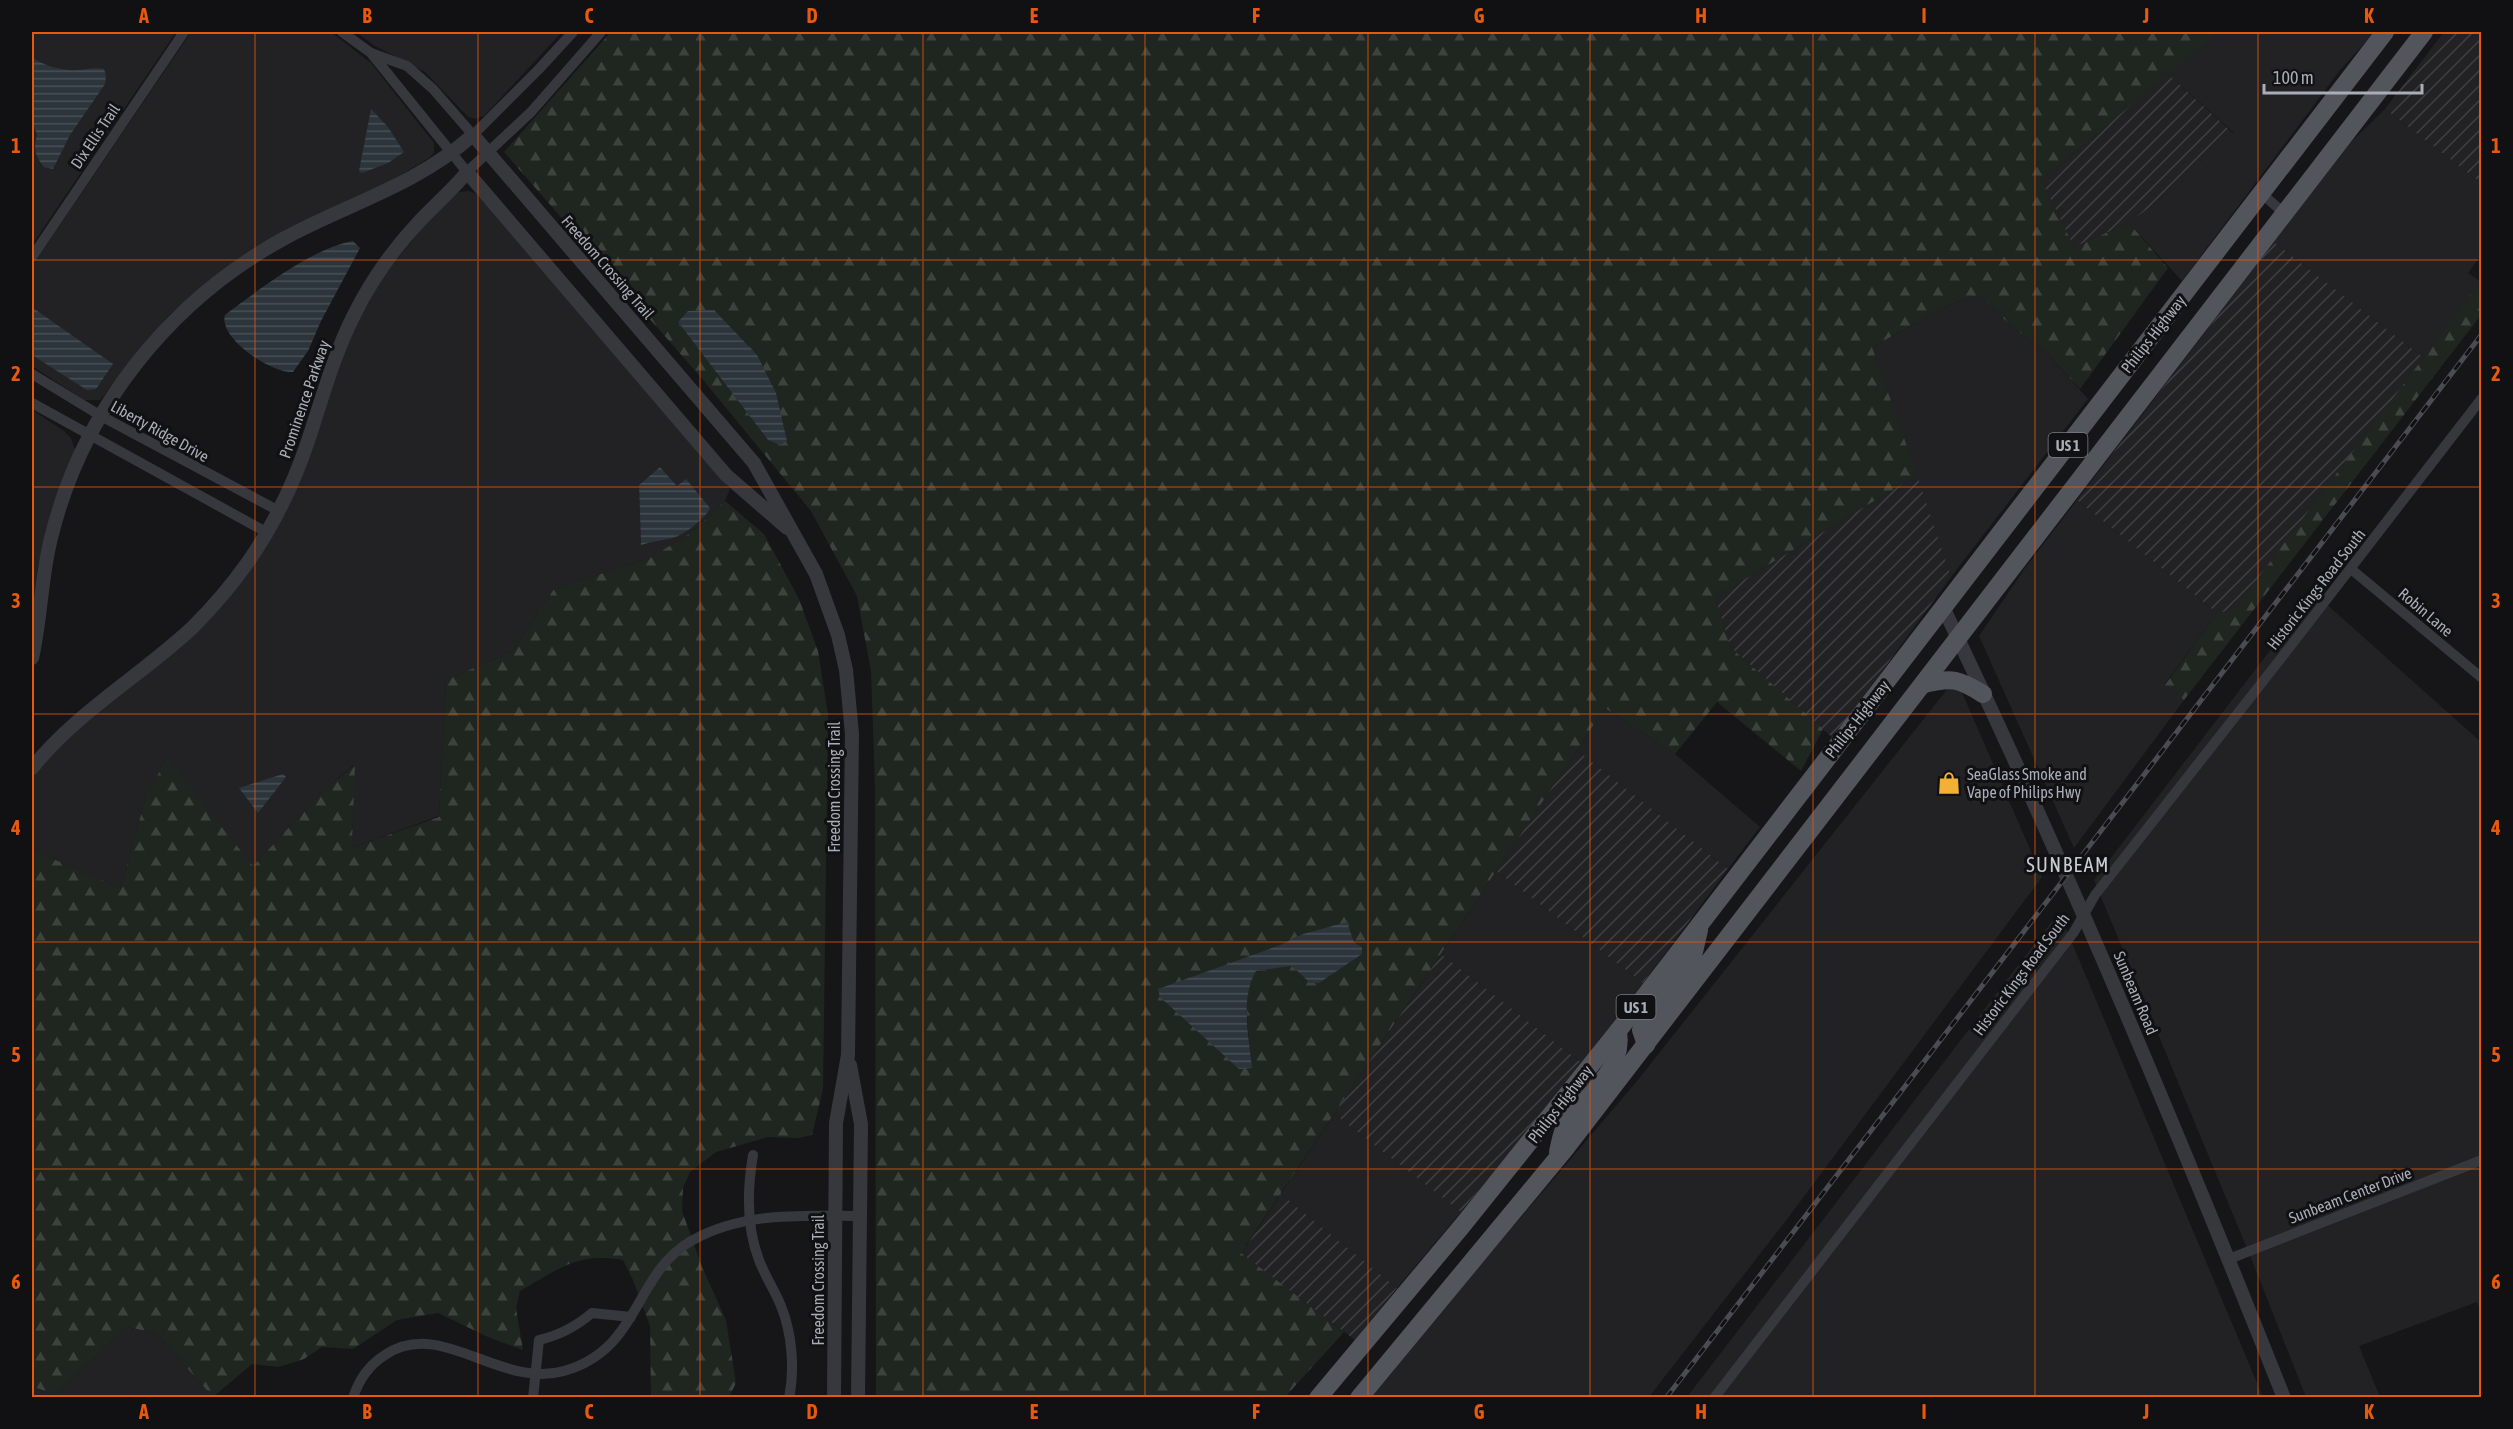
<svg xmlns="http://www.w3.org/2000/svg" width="2513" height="1429" viewBox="0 0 2513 1429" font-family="'Asap Condensed',sans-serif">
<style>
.built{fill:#222225;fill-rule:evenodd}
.industrial{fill:url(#industrial-furrows)}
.forest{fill:url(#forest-firs);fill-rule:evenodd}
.water{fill:url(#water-rules)}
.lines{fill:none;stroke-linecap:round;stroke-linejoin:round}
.minor{stroke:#37383d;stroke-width:10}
.tertiary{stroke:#37383d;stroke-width:14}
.primary{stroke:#53555c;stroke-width:18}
.rail-casing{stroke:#4a4c52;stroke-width:5}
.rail{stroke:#111113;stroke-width:3;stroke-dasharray:9;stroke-linecap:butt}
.grid{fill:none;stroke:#e8590c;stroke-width:1.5;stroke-opacity:0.55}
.labels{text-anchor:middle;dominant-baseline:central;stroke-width:6;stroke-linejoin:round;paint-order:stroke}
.shield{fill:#111113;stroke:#7b7e86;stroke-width:1.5}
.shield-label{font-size:15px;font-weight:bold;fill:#a8adb8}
.street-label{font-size:16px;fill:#a8adb8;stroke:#111113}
.poi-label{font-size:16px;fill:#a8adb8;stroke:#111113;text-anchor:start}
.quarter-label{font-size:20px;letter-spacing:1.5px;fill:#c9ccd4;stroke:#111113}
.neatline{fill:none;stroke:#e8590c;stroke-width:2}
.grid-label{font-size:20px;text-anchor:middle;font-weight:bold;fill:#e8590c}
</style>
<defs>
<pattern id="industrial-furrows" width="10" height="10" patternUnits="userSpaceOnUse" patternTransform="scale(1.5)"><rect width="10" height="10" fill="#222225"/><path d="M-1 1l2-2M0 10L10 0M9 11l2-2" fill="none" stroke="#3f3f43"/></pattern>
<pattern id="forest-firs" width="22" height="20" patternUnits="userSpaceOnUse" patternTransform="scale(1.5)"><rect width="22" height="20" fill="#1e261f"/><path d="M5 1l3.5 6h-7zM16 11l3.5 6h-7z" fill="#3c433d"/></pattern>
<pattern id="water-rules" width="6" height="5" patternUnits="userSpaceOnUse" patternTransform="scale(1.5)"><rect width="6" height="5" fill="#2c353c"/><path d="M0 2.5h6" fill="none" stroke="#485056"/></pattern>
</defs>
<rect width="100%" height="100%" fill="#161618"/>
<!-- built -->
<g class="built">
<path d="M 32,32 L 176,32 L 32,245 Z"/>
<path d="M 191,32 L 331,32 L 371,63 L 434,143 L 434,153 L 429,158 L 374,191 L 285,230 L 239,258 L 169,315 L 100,400 L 84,400 L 32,366 L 32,266 Z"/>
<path d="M 356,32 L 562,32 L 484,116 L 475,119 L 468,117 L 425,72 L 375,46 Z"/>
<path d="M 2219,32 L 2375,32 L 2341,69 L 2182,281 L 2129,223 L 2200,169 L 2234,133 L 2168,74 Z"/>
<path d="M 2385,109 L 2481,183 L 2481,255 L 2468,273 L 2480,281 L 2481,279 L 2481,281 L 2424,358 L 2274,242 L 2350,143 Z"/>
<path d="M 469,191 L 479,195 L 730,489 L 725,501 L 692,532 L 650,558 L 554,589 L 513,651 L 446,680 L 439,816 L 354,847 L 352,844 L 354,765 L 323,791 L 253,866 L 146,796 L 121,888 L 32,850 L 32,777 L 58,746 L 260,554 L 337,361 L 363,309 L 381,279 L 428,221 L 459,192 ZM 660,467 L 677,486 L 641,545 L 639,485 Z"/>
<path d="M 1980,295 L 2012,327 L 2044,350 L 2088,399 L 1951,577 L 1872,347 L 1955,302 Z"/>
<path d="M 32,410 L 64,431 L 71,438 L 75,450 L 51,510 L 38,566 L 32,614 Z"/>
<path d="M 2077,500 L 2217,613 L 2165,684 L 2184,700 L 2074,848 L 1979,636 L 2025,568 Z"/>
<path d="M 2314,593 L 2481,742 L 2481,1314 L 2477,1302 L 2359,1346 L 2380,1397 L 2306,1397 L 2251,1258 L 2094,880 Z"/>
<path d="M 1949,687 L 1961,690 L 2042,877 L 1791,1214 L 1649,1397 L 1367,1398 L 1637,1081 Z"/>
<path d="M 1605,708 L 1675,754 L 1760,827 L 1728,869 L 1577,750 Z"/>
<path d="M 1496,871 L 1643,983 L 1582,1063 L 1441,954 Z"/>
<path d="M 2059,912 L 2263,1397 L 1687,1397 Z"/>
<path d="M 1334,1114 L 1461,1212 L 1397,1288 L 1281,1194 Z"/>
<path d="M 127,1327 L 156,1333 L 213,1397 L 32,1397 L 32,1386 L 55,1395 Z"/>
</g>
<!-- industrial -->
<g class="industrial">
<path d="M 2444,32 L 2481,32 L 2481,183 L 2385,109 Z"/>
<path d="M 2168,74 L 2234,134 L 2200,169 L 2129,223 L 2074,247 L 2041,180 Z"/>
<path d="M 2274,242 L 2424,358 L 2234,610 L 2217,613 L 2077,500 Z"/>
<path d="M 1917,475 L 1951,577 L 1833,738 L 1730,647 L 1715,597 Z"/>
<path d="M 1577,750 L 1728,869 L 1643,983 L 1496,871 Z"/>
<path d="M 1441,954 L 1582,1063 L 1461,1212 L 1334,1114 Z"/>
<path d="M 1281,1194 L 1397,1288 L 1355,1340 L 1241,1254 Z"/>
</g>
<!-- forest -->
<g class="forest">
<path d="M 611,32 L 2219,32 L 2041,180 L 2074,247 L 2129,223 L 2168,268 L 2080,389 L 2044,350 L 2012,327 L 1980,295 L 1955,302 L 1872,347 L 1917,475 L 1715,597 L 1730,647 L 1823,729 L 1801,771 L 1717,702 L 1675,754 L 1605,708 L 1241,1253 L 1344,1332 L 1285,1397 L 876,1397 L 875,785 L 871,671 L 857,596 L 811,511 L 704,381 L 504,152 ZM 688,311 L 768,440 L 678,322 ZM 1347,923 L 1354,942 L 1310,983 L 1292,966 L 1256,971 C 1239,1001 1251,1036 1251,1068 L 1239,1068 L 1161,997 L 1159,989 L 1280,945 L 1303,934 Z"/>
<path d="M 2481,281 L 2481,315 L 2184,700 L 2165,685 L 2217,613 L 2234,610 Z"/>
<path d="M 725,501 L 764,534 L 799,599 L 818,651 L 828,714 L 823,1089 L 812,1135 L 798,1138 L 768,1137 L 716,1152 L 690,1172 L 683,1188 L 682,1211 L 702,1267 L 726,1320 L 736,1383 L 729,1397 L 651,1397 L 650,1326 L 633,1280 L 623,1260 C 577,1252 559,1269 520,1291 L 516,1308 L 523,1350 L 488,1337 L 438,1313 L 397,1320 L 353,1349 L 322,1347 L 304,1359 L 279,1367 L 252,1364 L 213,1397 L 156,1333 L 127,1327 L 55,1395 L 32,1386 L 32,850 L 121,888 L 146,796 L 167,759 L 253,866 L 323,791 L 355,765 L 352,844 L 354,847 L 439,817 L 446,680 L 513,651 L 554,589 L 650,558 L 692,532 Z"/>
</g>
<!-- water -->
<g class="water">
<path d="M 32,57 C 45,67 63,71 79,70 C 88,69 95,67 104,69 L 106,75 L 105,84 L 70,135 L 53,169 L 44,167 C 35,156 33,149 37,135 L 32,122 Z"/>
<path d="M 371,109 L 388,127 L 404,152 L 388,163 L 362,173 L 359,171 Z"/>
<path d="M 353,241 L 360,248 L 321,321 L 308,351 L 293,372 C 272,374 218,338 225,315 C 258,290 313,248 353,241 Z"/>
<path d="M 33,308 L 113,364 L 96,389 L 87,390 L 32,355 Z"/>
<path d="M 714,310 L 757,355 L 776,393 L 787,441 L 780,445 L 768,440 L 678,322 L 688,311 Z"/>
<path d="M 660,467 L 677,486 L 686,479 L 710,508 C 707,514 703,518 698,522 C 675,543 667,537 641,545 L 639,485 Z"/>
<path d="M 283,774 L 286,777 L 258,813 L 239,788 Z"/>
<path d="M 1347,922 L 1354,942 L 1362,947 L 1362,954 L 1319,983 L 1310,983 L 1292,966 L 1256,971 C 1240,999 1249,1037 1252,1068 L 1239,1069 L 1160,997 L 1158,989 L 1280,945 L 1303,934 Z"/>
</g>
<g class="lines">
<!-- minor -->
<g class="minor">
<path d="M 342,32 L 371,53 L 467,172 L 531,112 L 601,32"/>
<path d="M 371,53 L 407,66 L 433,89 L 473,135 L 539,69 L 573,32"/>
<path d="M 2261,193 L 2284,213"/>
<path d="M 32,257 L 184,32"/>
<path d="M 32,374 L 101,416 L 277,510"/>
<path d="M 32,403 L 266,532"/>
<path d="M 2351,569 L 2482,678"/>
<path d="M 753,1155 C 747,1190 746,1226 759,1260 C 765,1276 775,1291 781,1306 C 792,1333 795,1369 789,1398"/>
<path d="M 2229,1259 L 2482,1160"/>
<path d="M 353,1398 C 359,1379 369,1365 385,1355 C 441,1317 499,1389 564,1371 C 641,1349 633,1275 691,1241 C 744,1211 802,1216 860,1216"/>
<path d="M 533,1398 L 539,1340 C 560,1335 575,1327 592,1313 L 631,1317"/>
<path d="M 1714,1398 L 2074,932 L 2095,895 L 2282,657 L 2482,398"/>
</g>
<!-- tertiary -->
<g class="tertiary">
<path d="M 1943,607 C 2067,866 2178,1131 2284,1398"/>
<path d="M 32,658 C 41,619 41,577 51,538 C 82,410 169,302 283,239 C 349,203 414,187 473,135 L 754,463 L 816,574 L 838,635 L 846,670 L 852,734 L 848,1055 L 836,1123 L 834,1398"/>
<path d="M 32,768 C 77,712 139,677 192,628 C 212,608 231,586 248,562 C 273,526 294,483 308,441 C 322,399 333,357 353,317 C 369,284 392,251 417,224 C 433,206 452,191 467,172 L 726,475 L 787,528"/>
<path d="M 850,1065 L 861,1124 L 858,1398"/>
</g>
<!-- primary -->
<g class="primary">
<path d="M 1924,684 C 1952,677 1959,679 1983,694"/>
<path d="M 1646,1045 L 1641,1030 L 1645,1018 L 1693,956 L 1699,930"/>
<path d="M 1558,1152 C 1560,1144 1561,1133 1566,1126 C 1584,1095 1625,1072 1618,1031"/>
<path d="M 1318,1398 L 1462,1226 L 1618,1031 L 2385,32"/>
<path d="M 1359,1398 L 1565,1149 L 2424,32"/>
</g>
<!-- rail casing -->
<g class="rail-casing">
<path id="rail" d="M 1666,1398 L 2482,334"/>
</g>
<!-- rail -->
<use href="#rail" class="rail"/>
</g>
<!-- grid -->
<path class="grid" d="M 255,32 L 255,1398M 478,32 L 478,1398M 700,32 L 700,1398M 923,32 L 923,1398M 1145,32 L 1145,1398M 1368,32 L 1368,1398M 1590,32 L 1590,1398M 1813,32 L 1813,1398M 2035,32 L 2035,1398M 2258,32 L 2258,1398M 32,260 L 2482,260M 32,487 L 2482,487M 32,714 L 2482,714M 32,942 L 2482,942M 32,1169 L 2482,1169"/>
<!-- icons -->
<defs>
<g id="shop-bare" transform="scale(1.8)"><path d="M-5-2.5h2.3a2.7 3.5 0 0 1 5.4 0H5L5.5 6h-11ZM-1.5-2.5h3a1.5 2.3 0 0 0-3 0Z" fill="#f2b134" stroke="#111113" stroke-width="2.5" paint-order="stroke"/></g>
</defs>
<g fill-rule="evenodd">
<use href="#shop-bare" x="1949" y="783"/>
</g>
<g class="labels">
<!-- shield labels -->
<g class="shield">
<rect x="2048.5" y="433" width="39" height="24" rx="4.5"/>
<rect x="1616.5" y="995" width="39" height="24" rx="4.5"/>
</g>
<g class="shield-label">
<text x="2068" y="445">US 1</text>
<text x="1636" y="1007">US 1</text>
</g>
<!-- street labels -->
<g class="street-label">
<text transform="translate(95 136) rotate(-56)">Dix Ellis Trail</text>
<text transform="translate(608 267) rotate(49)">Freedom Crossing Trail</text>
<text transform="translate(2153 334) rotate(-52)">Philips Highway</text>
<text transform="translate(304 399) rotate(-71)">Prominence Parkway</text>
<text transform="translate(160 431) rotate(29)">Liberty Ridge Drive</text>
<text transform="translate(2316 589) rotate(-52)">Historic Kings Road South</text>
<text transform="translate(2426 612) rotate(40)">Robin Lane</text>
<text transform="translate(1857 719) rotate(-52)">Philips Highway</text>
<text transform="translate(834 787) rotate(-90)">Freedom Crossing Trail</text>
<text transform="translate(2021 974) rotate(-53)">Historic Kings Road South</text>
<text transform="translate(2136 993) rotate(67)">Sunbeam Road</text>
<text transform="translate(1560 1104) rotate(-52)">Philips Highway</text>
<text transform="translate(2350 1195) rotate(-21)">Sunbeam Center Drive</text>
<text transform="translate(818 1280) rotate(-90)">Freedom Crossing Trail</text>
</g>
<!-- poi labels -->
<g class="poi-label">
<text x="1967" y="774">SeaGlass Smoke and<tspan x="1967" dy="18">Vape of Philips Hwy</tspan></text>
</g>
<!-- quarter labels -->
<g class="quarter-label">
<text x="2068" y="864">SUNBEAM</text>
</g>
</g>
<!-- border -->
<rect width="2513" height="1429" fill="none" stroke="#111113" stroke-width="66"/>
<!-- scale -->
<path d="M2264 84v9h158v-9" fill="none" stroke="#a8adb8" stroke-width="3"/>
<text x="2273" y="84" font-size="18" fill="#a8adb8" stroke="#111113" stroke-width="4.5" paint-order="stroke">100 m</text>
<rect x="33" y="33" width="2447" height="1363" class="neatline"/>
<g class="grid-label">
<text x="144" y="23">A</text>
<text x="367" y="23">B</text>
<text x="589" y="23">C</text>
<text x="812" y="23">D</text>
<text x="1034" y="23">E</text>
<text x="1256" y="23">F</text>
<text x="1479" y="23">G</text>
<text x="1701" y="23">H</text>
<text x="1924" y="23">I</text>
<text x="2146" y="23">J</text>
<text x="2369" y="23">K</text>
<text x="16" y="153">1</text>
<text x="2496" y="153">1</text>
<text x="16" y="381">2</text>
<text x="2496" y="381">2</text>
<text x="16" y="608">3</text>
<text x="2496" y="608">3</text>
<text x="16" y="835">4</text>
<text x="2496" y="835">4</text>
<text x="16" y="1062">5</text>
<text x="2496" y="1062">5</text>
<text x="16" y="1289">6</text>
<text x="2496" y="1289">6</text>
<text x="144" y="1419">A</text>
<text x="367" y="1419">B</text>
<text x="589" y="1419">C</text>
<text x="812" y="1419">D</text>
<text x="1034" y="1419">E</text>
<text x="1256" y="1419">F</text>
<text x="1479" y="1419">G</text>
<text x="1701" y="1419">H</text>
<text x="1924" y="1419">I</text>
<text x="2146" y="1419">J</text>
<text x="2369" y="1419">K</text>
</g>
</svg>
